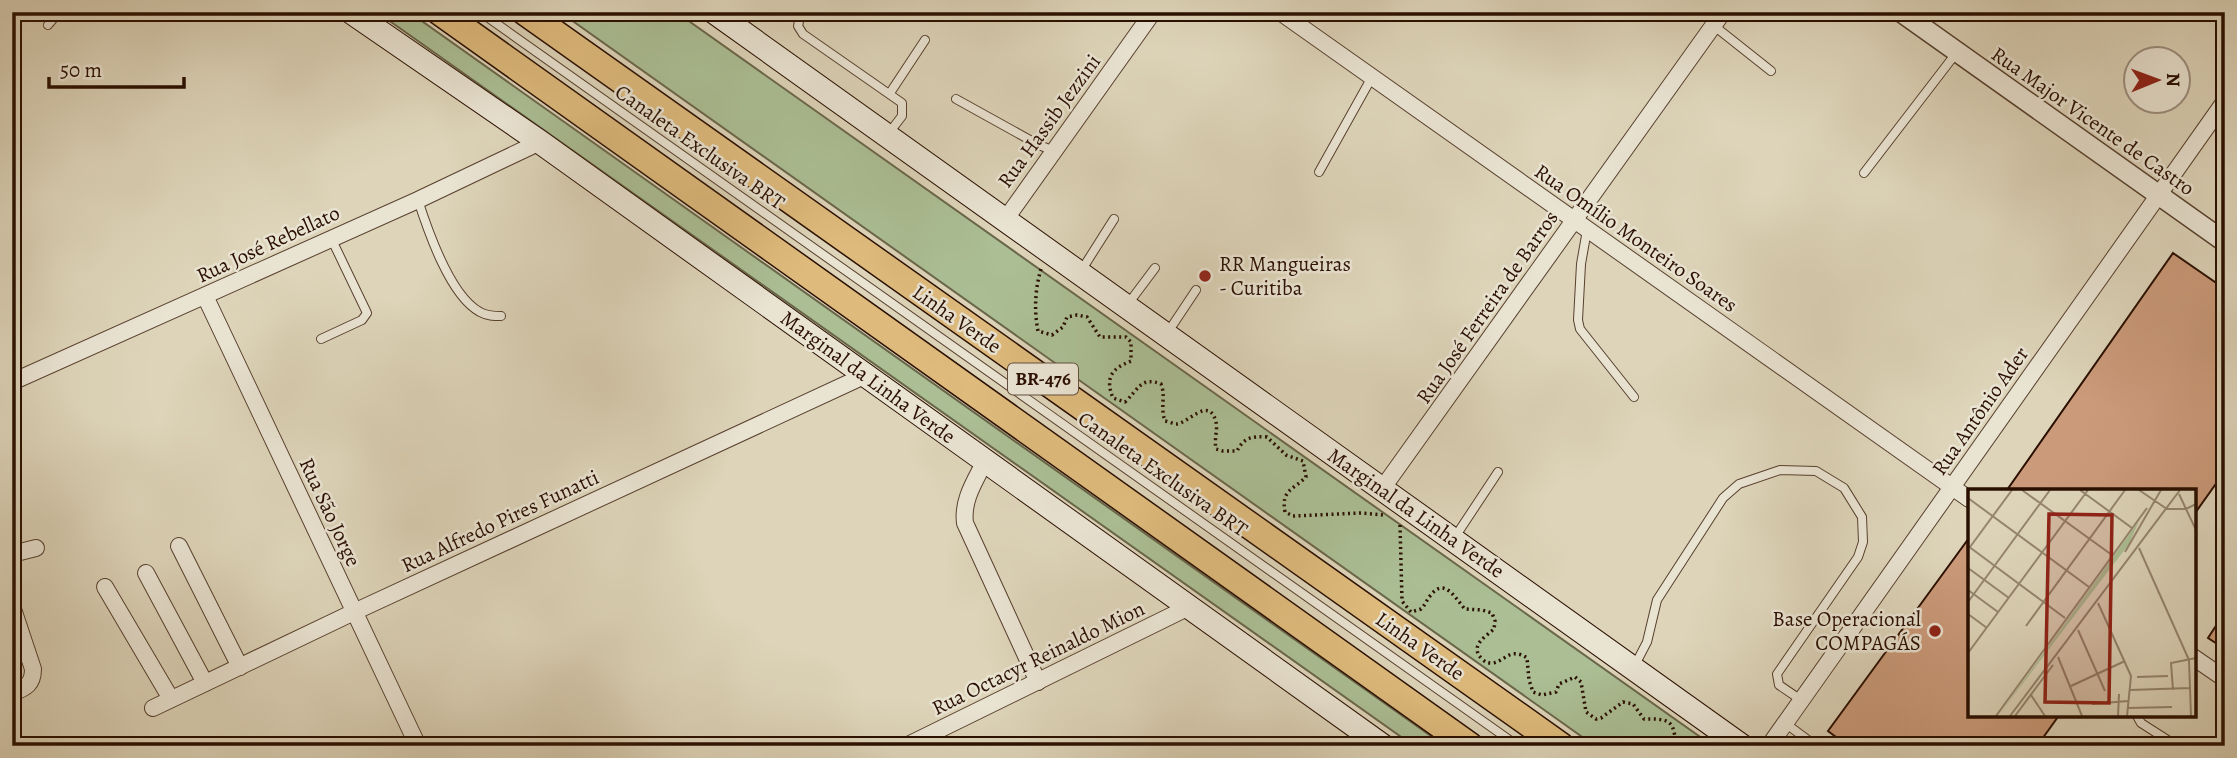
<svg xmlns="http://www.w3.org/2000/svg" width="2237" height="758" viewBox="0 0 2237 758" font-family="Alegreya,serif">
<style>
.green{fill:#abbe94;stroke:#6a664a;stroke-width:2}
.building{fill:#cb9a7a;stroke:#2a0f00;stroke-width:2}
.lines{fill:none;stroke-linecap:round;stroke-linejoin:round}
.service-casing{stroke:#57402e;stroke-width:10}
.minor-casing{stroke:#57402e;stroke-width:18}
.tertiary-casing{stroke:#57402e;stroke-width:22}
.secondary-casing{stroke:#2a0f00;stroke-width:25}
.trunk-casing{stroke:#2a0f00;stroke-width:29}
.path{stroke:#2a0f00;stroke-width:3.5;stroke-dasharray:2 3.5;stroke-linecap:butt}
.service{stroke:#e9e3d2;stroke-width:8}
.minor{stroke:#e9e3d2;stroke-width:16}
.tertiary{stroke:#e9e3d2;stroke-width:19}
.secondary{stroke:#e9e3d2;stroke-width:23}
.trunk{stroke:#deba7c;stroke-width:26}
.poi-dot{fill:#8f2418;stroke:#e9e3d2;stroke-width:2.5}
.labels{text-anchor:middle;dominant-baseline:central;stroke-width:5;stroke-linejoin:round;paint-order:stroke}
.shield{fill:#e9e3d2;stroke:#634f3f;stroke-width:2}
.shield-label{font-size:19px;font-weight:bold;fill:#2a0f00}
.street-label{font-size:21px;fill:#2a0f00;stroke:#e9e3d2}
.poi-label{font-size:21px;fill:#2a0f00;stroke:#e9e3d2;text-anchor:start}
.inset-road{fill:none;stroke:#95856f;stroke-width:2}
.view{fill:#8f2418;fill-opacity:0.15;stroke:#8f2418;stroke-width:3.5}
.inset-edge{fill:none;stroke:#2a0f00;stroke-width:3.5}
</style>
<rect width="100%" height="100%" fill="#ddd4b9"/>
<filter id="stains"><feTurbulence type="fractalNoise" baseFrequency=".00286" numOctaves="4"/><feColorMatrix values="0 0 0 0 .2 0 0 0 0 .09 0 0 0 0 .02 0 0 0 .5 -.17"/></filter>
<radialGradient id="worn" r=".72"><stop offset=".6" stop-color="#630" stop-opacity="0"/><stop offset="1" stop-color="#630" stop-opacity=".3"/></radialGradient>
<!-- green -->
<g class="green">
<path d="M 377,12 L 409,12 L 1445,746 L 1414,746 Z"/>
<path d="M 560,12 L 676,12 L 1713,746 L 1595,746 Z"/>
</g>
<!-- building -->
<g class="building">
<path d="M 2173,253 L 2225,289 L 2225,471 L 2193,516 L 2193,490 L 2007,490 Z"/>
<path d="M 1969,538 L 1969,714 L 2060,714 L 2037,746 L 1848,746 L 1828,731 Z"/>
<path d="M 2225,612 L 2225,649 L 2208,638 Z"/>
</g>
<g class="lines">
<!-- service casing -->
<g class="service-casing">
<g id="service">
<path d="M 480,12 L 1518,746"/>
<path d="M 801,12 L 798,26 L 803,34 L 902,103 L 902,116 L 889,133"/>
<path d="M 48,25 L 59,12"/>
<path d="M 1713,25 L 1771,71"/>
<path d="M 890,93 L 925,40"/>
<path d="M 956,99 L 1039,145 L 1054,151"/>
<path d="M 1319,172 L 1372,77"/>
<path d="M 1864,173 L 1957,52"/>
<path d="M 418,200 C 428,231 450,296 480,312 C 487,316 494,316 501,316"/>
<path d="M 1587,230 L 1581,264 L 1578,320 L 1580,329 L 1634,397"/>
<path d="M 1081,271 L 1114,219"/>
<path d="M 1128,304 L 1155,268"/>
<path d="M 1168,332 L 1196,290"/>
<path d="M 321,339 L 362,320 L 367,313 L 331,238"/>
<path d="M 1455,537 L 1498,472"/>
<path d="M 1635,665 L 1647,642 L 1657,600 L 1723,498 L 1739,484 L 1780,470 L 1816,471 L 1844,488 L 1862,517 L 1863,542 L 1858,557 L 1777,674 L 1779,685 L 1801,700"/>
<path d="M 2136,714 L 2141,723 L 2177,746"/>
<path d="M 1785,723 L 1816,746"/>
</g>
</g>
<!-- minor casing -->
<g class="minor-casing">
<g id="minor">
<path d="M 1280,12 L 1969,499"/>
<path d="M 1005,220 L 1153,12"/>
<path d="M 205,296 L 418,746"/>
<path d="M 12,382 L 418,200 L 540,142"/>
<path d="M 985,461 C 975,481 962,500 965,523 L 1038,682"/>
<path d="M 1382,489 L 1723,12"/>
<path d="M 179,546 L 240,667"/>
<path d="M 12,554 L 36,548"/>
<path d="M 146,573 L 205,683"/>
<path d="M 105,587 L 171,699"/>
<path d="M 12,606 L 33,669 C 33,684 26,688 12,693"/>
<path d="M 2193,657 L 2225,679"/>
<path d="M 153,708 L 354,612 L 866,375"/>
<path d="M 906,746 L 1189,607"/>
<path d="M 1769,746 L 2225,101"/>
</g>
</g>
<!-- tertiary casing -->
<g class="tertiary-casing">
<path id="tertiary" d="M 1901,12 L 2225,242"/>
</g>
<!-- secondary casing -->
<g class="secondary-casing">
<g id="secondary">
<path d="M 351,12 L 540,142 L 1383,746"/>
<path d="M 714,12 L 1742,746"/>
</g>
</g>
<!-- trunk casing -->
<g class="trunk-casing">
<g id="trunk">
<path d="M 440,12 L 1470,746"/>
<path d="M 525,12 L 1561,746"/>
</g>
</g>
<!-- path -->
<g class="path">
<path d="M 1041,269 C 1035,289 1034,311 1038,331 L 1052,335 L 1063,327 L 1067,317 L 1077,315 L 1087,317 L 1100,337 L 1126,337 L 1131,342 L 1131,361 C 1111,369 1105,378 1113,398 L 1125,402 C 1138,390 1141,376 1161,384 C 1166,396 1160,407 1165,421 C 1166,421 1175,424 1176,424 C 1188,424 1209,395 1216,422 C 1218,429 1214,438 1216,449 L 1223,451 L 1237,451 C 1244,437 1253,436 1267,437 L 1286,455 L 1303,461 L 1306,477 C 1293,490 1281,490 1285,512 L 1293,516 L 1361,513 L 1383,515"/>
<path d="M 1400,525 L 1402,601 L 1411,612 L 1421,609 C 1426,604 1427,599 1431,595 C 1445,576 1457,601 1465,609 L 1482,610 L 1492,613 L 1495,621 L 1494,629 C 1485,637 1469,646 1482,659 C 1485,662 1487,663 1492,663 C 1499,663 1505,656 1512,654 C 1518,653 1523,655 1527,658 L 1529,680 L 1533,692 L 1542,695 L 1556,692 L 1559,684 L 1575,677 L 1581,682 L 1586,712 L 1596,719 L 1601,718 L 1623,702 L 1633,704 L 1644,719 C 1665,719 1675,718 1675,743 L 1672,746"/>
</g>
<!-- service -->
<use href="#service" class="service"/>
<!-- minor -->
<use href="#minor" class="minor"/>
<!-- tertiary -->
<use href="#tertiary" class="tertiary"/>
<!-- secondary -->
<use href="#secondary" class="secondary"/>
<!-- trunk -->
<use href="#trunk" class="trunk"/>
</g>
<!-- markers -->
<g class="poi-dot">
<circle cx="1205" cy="276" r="7"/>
<circle cx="1935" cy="631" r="7"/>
</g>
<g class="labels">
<!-- shield labels -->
<rect class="shield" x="1008" y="363.5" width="70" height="31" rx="5"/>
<g class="shield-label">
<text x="1043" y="379">BR-476</text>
</g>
<!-- street labels -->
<g class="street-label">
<text transform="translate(1049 121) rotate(-54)">Rua Hassib Jezzini</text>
<text transform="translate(2093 121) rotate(35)">Rua Major Vicente de Castro</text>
<text transform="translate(700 147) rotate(35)">Canaleta Exclusiva BRT</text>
<text transform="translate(1636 238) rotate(35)">Rua Omílio Monteiro Soares</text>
<text transform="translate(268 244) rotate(-25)">Rua José Rebellato</text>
<text transform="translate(1487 307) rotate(-55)">Rua José Ferreira de Barros</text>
<text transform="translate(957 319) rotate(35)">Linha Verde</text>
<text transform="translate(868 377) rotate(36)">Marginal da Linha Verde</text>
<text transform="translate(1980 411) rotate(-55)">Rua Antônio Ader</text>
<text transform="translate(1163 474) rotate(35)">Canaleta Exclusiva BRT</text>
<text transform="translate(330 512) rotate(65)">Rua São Jorge</text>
<text transform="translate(1416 513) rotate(35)">Marginal da Linha Verde</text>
<text transform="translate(500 521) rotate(-25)">Rua Alfredo Pires Funatti</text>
<text transform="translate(1420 646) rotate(35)">Linha Verde</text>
<text transform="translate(1038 658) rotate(-26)">Rua Octacyr Reinaldo Mion</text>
</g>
<!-- poi labels -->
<g class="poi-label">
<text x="1219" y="264">RR Mangueiras<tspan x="1219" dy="24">- Curitiba</tspan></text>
<text x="1921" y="619" text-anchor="end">Base Operacional<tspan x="1921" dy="24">COMPAGÁS</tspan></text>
</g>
</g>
<!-- overview -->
<g transform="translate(1968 489)">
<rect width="228" height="228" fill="#ddd4b9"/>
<path d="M 171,32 L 161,55 L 30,227 Z" fill="#abbe94"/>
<path class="inset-road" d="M 54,1 L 144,66M 112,1 L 164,39M 171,1 L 199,20 L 218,20 L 228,41M 211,5 L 218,20 L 228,15M 0,9 L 121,98M 0,57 L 97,129M 2,58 L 44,1M 171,59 L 221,171 L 223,227M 157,63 L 193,1M 0,79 L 41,109M 0,101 L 30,123M 0,113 L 82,1M 130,114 L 163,187 L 159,227M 0,125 L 19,139M 58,137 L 157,1M 110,141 L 137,202M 0,164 L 120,1M 90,168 L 114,227M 169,188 L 200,187M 103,197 L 157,172M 162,201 L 222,199M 205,201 L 203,174 L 228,169M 63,206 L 77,227M 124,215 L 160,212M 159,219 L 204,218M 28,227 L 179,19M 42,227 L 212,1M 47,227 L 85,176M 150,227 L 151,205"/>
<path class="view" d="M 81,25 L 144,26 L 141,214 L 77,213 Z"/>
<rect width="228" height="228" class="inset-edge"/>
</g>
<!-- margin -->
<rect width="2237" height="758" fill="none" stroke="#ddd4b9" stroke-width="42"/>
<rect x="14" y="14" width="2209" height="730" fill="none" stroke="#2a0f00" stroke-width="3.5"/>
<rect x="21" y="21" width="2195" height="716" fill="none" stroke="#2a0f00" stroke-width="2"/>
<!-- north arrow -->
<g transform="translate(2157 80) rotate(89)"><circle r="33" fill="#e9e3d2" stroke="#9d8e7e" stroke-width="2"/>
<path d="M0-5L12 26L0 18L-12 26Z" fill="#8f2418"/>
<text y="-10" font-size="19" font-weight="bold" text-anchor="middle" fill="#2a0f00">N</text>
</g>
<!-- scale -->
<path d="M49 77v10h135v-10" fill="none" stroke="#2a0f00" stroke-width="3.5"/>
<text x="60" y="77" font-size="21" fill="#2a0f00" stroke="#e9e3d2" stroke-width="5" paint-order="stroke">50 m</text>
<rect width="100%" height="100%" filter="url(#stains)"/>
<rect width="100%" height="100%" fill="url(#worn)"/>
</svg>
